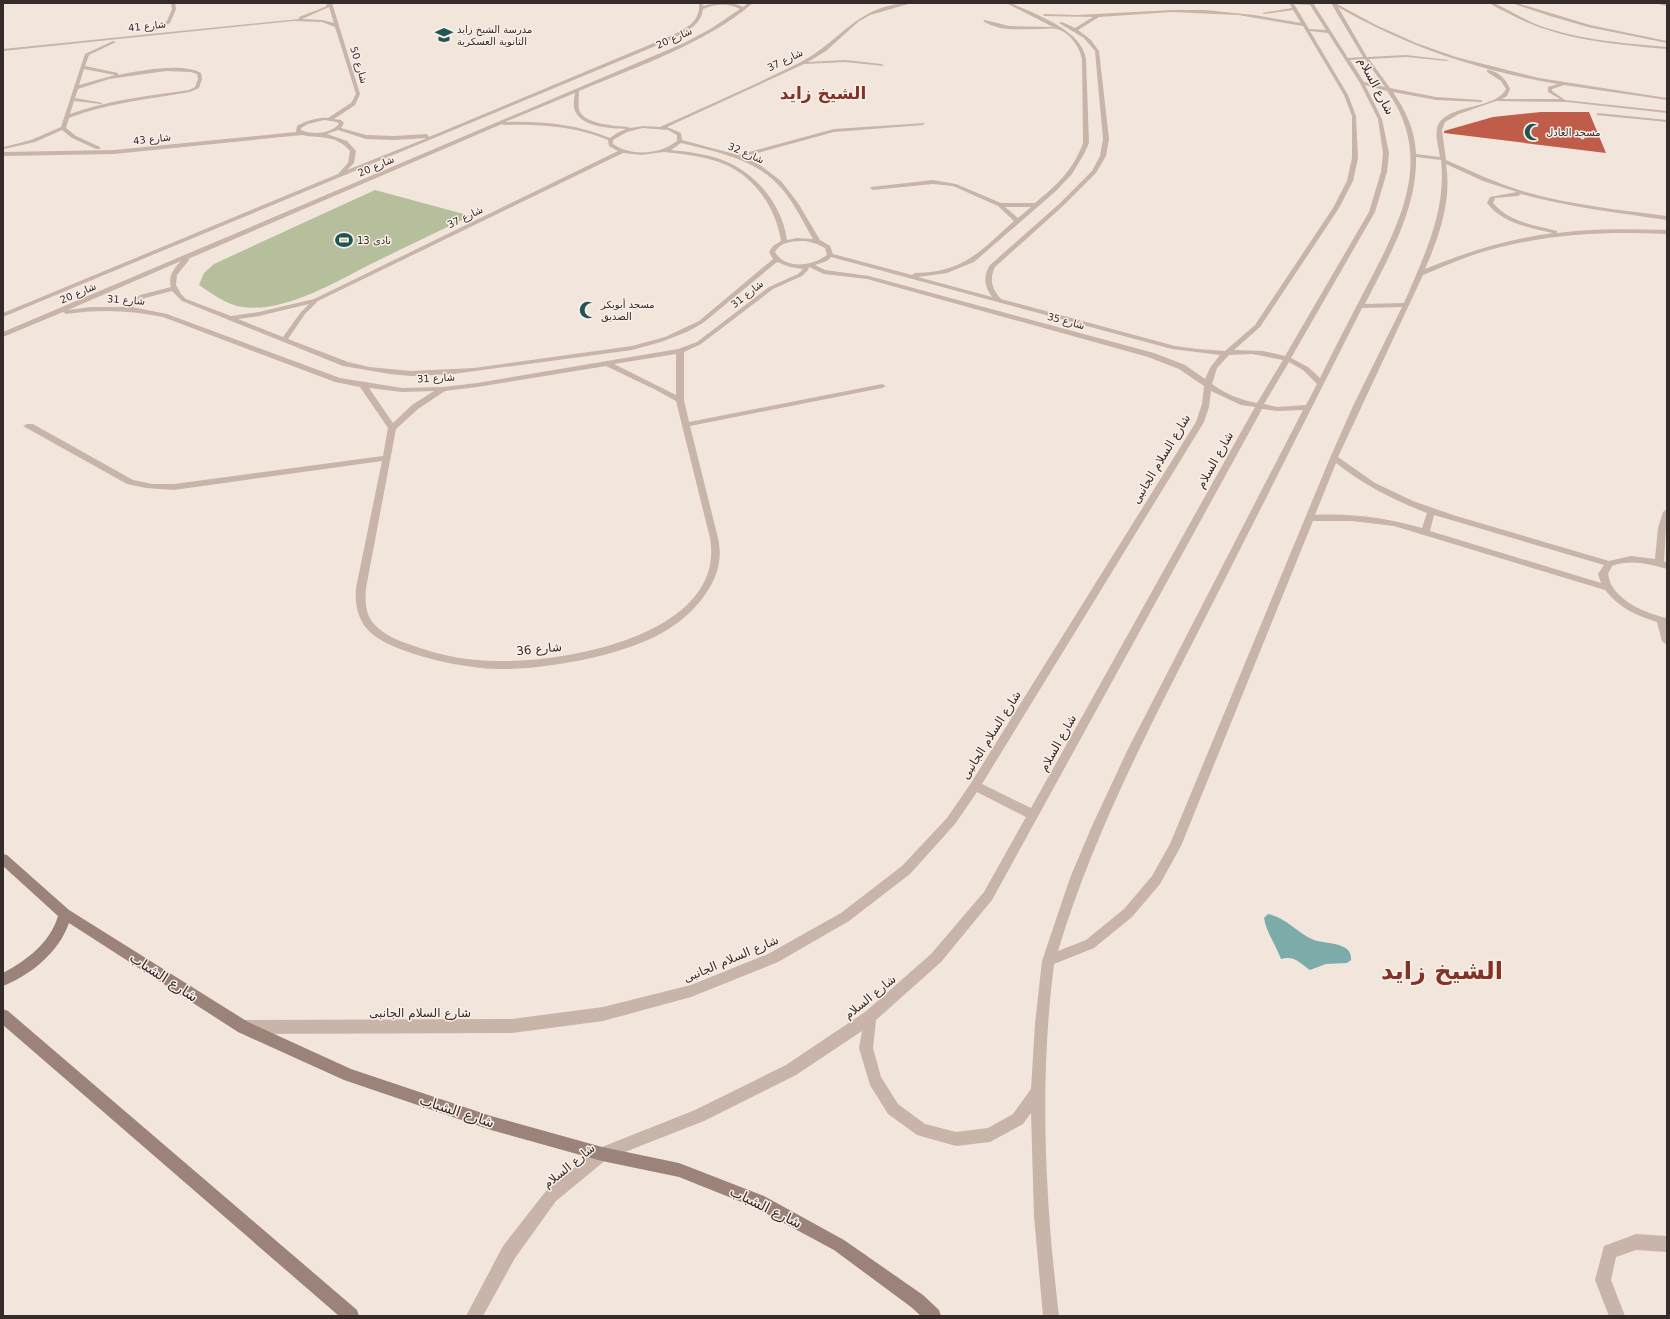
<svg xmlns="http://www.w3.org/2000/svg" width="1670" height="1319" viewBox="0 0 1670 1319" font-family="'DejaVu Sans','Noto Sans Arabic',sans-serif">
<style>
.green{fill:#b6bf9c}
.water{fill:#7cacaa}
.building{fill:#c05c4a}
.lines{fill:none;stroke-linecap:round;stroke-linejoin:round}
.street{fill:#c8b4a8;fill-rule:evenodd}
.secondary{fill:#9c837a;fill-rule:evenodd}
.labels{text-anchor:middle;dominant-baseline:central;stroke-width:3;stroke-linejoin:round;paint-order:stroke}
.far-street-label{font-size:10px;fill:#352b28;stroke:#f9efe8}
.far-poi-label{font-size:10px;fill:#352b28;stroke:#f9efe8;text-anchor:start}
.street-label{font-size:12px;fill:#352b28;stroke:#f9efe8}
.near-street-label{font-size:14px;fill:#352b28;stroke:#f9efe8}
.far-town-label{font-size:17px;font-weight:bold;fill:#813325;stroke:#f9efe8}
.near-town-label{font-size:24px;font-weight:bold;fill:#813325;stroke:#f9efe8}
</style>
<rect width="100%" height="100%" fill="#f1e5dc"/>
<!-- green -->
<path class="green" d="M 375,190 L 471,216 C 438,231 406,247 373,263 C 335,282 285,313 242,307 C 227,305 211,293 199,285 L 204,273 L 214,264 Z"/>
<!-- water -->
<path class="water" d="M 1268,914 C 1286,917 1297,933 1314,940 C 1326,944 1353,942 1351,960 L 1347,963 L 1326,964 L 1310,970 C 1300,963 1294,955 1281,959 C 1276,945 1266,932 1264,918 Z"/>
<!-- building -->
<path class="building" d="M 1541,112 L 1589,112 L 1606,153 L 1444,133 L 1444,131 L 1493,117 Z"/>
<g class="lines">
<!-- street -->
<g class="street">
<path d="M 171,3 L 175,3 L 176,9 L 170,23 L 151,33 L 149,33 L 149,31 L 167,21 L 172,9 Z"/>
<path d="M 328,3 L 332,3 L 360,94 L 355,105 L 334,119 L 341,120 L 344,123 L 341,128 L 366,135 L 394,136 L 427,134 L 429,137 L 673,35 C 687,28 701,21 699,3 L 703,3 L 703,6 C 716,2 731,1 743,7 L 748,3 L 753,3 C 707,43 636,67 579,91 C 579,97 578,104 579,110 C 584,124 615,126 628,127 L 630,128 L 643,126 L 660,127 C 706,106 753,86 799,63 C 841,42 858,3 912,3 L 870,15 L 858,22 L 826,51 L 808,62 L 845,60 L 882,64 L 884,66 L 845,62 L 804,64 L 667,127 L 681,133 L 682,140 L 738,155 L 834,129 L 925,123 L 923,125 L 834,132 L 743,157 L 760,165 L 781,181 L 798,203 L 820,240 L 830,246 L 833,254 L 912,275 L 915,273 C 965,272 980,251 1014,221 L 998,206 L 953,186 L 933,184 L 873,190 L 870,188 L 871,187 L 933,180 L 956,184 L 1001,203 L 1035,203 C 1056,186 1074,169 1083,143 L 1082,59 C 1080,47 1069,32 1057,29 C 1053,28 1046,29 1041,29 C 1023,29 999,32 983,21 L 985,20 L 1009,26 L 1053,27 L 1006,3 L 1011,3 C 1036,15 1081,29 1086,59 L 1089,143 L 1084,154 L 1072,174 L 1056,191 L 974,262 L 947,273 L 918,277 L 992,297 C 984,286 983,276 990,265 L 1059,204 L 1092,171 L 1100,156 L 1103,139 L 1095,51 L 1084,38 L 1059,23 L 1062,22 L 1075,28 L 1093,17 L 1044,16 L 1043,14 L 1077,15 L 1172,10 L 1205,10 L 1254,15 L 1301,23 L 1293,10 L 1264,14 L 1262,13 L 1292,8 L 1289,3 L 1313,3 L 1348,58 L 1363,57 L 1331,3 L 1335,3 L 1376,25 L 1416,43 L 1456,57 L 1539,78 L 1667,98 L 1667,100 L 1564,85 L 1552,89 L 1552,91 L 1565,100 L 1667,111 L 1667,113 L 1567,102 L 1496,101 L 1459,114 L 1445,122 L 1442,130 L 1446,160 C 1471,171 1496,183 1522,191 C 1569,205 1619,210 1667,216 L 1667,220 C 1618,213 1569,207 1521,194 L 1518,196 L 1495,198 L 1493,203 C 1509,222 1534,225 1557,231 L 1557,233 C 1594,228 1630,229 1667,230 L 1667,234 C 1605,231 1543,234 1482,252 C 1462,258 1443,267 1423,275 L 1338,457 L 1375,483 L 1413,501 L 1453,515 L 1609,561 L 1631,556 L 1655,559 L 1658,528 L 1663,512 L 1667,509 L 1664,561 L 1667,563 L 1667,569 C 1648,564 1632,559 1612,566 L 1608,574 C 1609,578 1610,583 1612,586 C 1623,604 1648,614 1667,618 L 1667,645 L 1662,641 L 1657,622 C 1637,616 1618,607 1605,590 L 1394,526 L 1352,521 L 1313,521 L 1181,846 L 1160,884 L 1132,917 L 1094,948 L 1054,964 C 1039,1081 1045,1199 1059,1316 L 1043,1316 L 1034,1216 L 1031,1113 L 1023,1124 L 990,1142 L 956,1146 L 917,1135 L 888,1114 L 870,1085 L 859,1048 L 862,1031 L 796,1075 L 704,1121 L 607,1159 L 556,1201 L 515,1258 L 483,1316 L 466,1316 L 503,1246 L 546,1191 L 597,1149 L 695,1110 L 786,1065 L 865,1012 L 931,954 L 984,892 L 1026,817 L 977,792 L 955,824 L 910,874 L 849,921 L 778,962 L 691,997 L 603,1021 L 512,1033 L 245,1034 L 240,1032 L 238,1027 L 240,1022 L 245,1020 L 512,1019 L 603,1007 L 691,985 L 768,954 L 841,913 L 902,866 L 947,818 L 971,783 L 1196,422 L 1202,404 L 1204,386 L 1179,369 L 1148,357 L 867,279 L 824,274 L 809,267 L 808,270 L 802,276 L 773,289 L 701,344 L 684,352 L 684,400 L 689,422 L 882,384 L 886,386 L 882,388 L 690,426 L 718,538 C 722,557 719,571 710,587 C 700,604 686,618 670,628 C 630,655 545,670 497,669 C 468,668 439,662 411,653 C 395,647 377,641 366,628 C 357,616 355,603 356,588 L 382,461 L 174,490 L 146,488 L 127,484 L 23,426 L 27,424 L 33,424 L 133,480 L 152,484 L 174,484 L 383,456 L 388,428 L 360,387 L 335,382 L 163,317 C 131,310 99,309 66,314 L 63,312 L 3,337 L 3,332 L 684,43 L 712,28 L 740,9 C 728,3 716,4 703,9 C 701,26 684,33 670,40 L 3,317 L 3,313 L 338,174 L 348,163 L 350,151 C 335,134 322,139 302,135 L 114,154 L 3,156 L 3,152 L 114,150 L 296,132 L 297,126 C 306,121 318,117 328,118 L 351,103 L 356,94 L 335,27 L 322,22 L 293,21 L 3,51 L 3,49 L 299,19 L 299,17 L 325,7 ZM 1294,4 L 1310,5 L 1326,30 L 1309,29 ZM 329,7 L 334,23 L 322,20 L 302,19 ZM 1338,7 C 1410,48 1477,70 1558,84 L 1548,87 L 1548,92 L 1560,99 L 1502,99 L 1507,96 L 1510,89 C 1507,80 1497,70 1487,70 L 1487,72 L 1501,81 L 1506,89 C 1495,111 1442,103 1437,129 C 1435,137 1439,149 1440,157 L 1416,154 C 1415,130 1406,111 1393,92 L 1436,100 L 1481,102 L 1483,101 L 1481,100 L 1436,97 L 1390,88 L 1369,59 L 1406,57 L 1447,61 L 1449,60 L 1406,55 L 1367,57 ZM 1172,12 L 1238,15 L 1303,26 L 1344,95 L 1352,116 L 1352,158 L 1347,181 L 1333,208 L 1255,325 L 1225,351 L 1198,349 L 1175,346 L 1001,299 C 992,289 989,280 995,267 L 1063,206 L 1096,173 L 1106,156 L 1109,139 L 1099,51 L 1091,40 L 1078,30 L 1099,17 ZM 1310,31 L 1328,33 L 1360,83 L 1378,119 L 1383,153 L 1381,172 L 1369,212 L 1285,356 L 1263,351 L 1234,350 L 1260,327 L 1339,208 L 1353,181 L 1358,158 L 1356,116 L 1348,95 ZM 1365,59 L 1385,87 L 1364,82 L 1350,60 ZM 1365,85 L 1387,91 C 1435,157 1400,223 1367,286 C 1351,317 1335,347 1320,378 L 1308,367 L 1291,358 L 1375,212 L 1387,172 L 1389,153 L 1382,119 ZM 575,93 C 574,99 573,106 575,111 C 583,128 611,128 626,129 L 617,133 L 610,138 C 576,124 541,121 505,122 ZM 324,120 L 337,122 L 339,124 C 330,134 313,135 301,130 L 301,128 L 308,124 ZM 502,124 L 504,125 C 540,124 574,126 608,140 L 609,146 L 618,151 L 314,299 L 259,312 L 231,316 L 186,299 L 181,294 L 176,285 L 177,275 L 189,260 L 188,259 ZM 643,128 L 668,130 L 677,135 L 677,141 C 661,154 632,157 613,144 L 613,140 L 627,132 ZM 338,130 L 366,139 L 394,140 L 427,138 L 347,170 L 354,163 L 356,151 L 347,141 L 327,134 ZM 681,143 C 717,152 757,159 782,189 C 795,204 803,222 813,239 L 797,238 L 787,240 C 782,205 757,174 725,161 C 708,154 689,152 671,150 ZM 664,152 C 683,154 702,156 719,162 C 753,174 776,207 781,241 L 773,246 L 769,252 L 773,259 L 699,321 L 665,337 L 632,346 L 474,368 L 411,371 L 369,367 L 348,362 L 288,339 L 305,314 L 318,301 L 623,153 L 641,155 ZM 1416,157 L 1441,160 C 1447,211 1423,258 1404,303 L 1365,304 C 1388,258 1417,210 1416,157 ZM 1446,164 L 1483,181 L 1517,192 L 1490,197 L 1487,203 C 1503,224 1529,227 1553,233 C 1509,239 1466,252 1425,269 C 1439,237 1452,200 1446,164 ZM 1005,207 L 1031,207 L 1018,218 ZM 806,241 L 817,244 L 825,248 L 827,255 C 813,266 785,270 775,252 C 781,241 795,241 806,241 ZM 831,257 L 1172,349 L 1220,355 L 1210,368 L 1205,379 L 1185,365 L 1154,353 L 869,276 L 825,270 L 815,265 L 827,261 ZM 181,261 C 173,269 168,277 171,287 L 140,295 L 125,307 L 91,307 L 68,310 ZM 777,262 L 790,267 L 803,269 L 798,274 L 769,287 L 697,342 L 678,349 L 477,383 L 443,387 L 402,388 L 340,378 L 167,314 L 132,307 L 145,298 L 172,291 L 182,301 L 343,366 L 390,374 L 411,376 L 453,374 L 632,350 L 661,342 L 687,332 L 703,323 ZM 309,304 L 301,312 L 283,337 L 238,319 L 259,316 ZM 1402,307 L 1353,406 L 1330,458 L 1170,844 L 1152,876 L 1124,909 L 1086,940 L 1058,951 C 1092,838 1146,734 1199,630 C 1254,522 1308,415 1362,308 ZM 676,354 L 676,395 L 614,364 ZM 1252,354 L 1283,360 L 1257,403 C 1241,400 1225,394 1212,384 L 1217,368 L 1229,355 ZM 1289,362 L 1303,370 L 1317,384 L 1306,405 L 1277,407 L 1264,404 ZM 606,366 L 654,389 L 676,401 L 710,538 C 727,634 566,663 498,661 C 470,661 443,656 417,647 C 402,642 384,636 373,623 C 365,613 365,600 366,588 L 396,429 L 418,409 L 445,391 L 477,387 ZM 369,388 L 402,392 L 434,391 L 412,405 L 393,423 ZM 1211,391 L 1241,405 L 1255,407 L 1031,808 L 982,784 L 1204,422 L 1209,407 ZM 1262,409 L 1277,411 L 1303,410 L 1128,749 L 1092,826 L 1070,878 L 1042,961 L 1035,1024 L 1031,1089 L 1013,1114 L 988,1128 L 956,1132 L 925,1124 L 898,1104 L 881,1077 L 873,1048 L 876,1020 L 941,962 L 992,900 ZM 1336,463 C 1364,485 1393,500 1427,513 L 1422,528 C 1387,518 1352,513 1315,515 ZM 1434,515 L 1604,565 L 1598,574 L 1601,583 L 1430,531 Z"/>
<path d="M 1489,3 L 1494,3 C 1509,10 1523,19 1538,25 C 1579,40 1623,43 1667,47 L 1667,49 C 1612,44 1557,40 1508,13 C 1502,10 1495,7 1489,3 Z"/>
<path d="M 1511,3 L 1517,3 L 1590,25 L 1667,41 L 1667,43 L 1588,27 L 1550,16 Z"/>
<path d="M 1654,3 L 1667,4 L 1667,6 Z"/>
<path d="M 113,41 L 116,42 L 89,55 L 85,66 L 118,73 L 118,75 C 138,71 183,62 201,73 L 202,79 L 199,88 L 190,92 C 149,99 108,103 69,118 L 66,128 L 76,136 L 100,147 L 100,149 L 96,149 L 72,138 L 62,130 L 35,142 L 4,149 L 4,147 L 31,140 L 61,127 L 85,54 ZM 84,69 L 115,75 L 79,85 ZM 166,71 L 191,72 L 197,74 L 198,79 L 195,87 L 189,90 C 149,96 108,100 70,114 L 74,101 L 101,104 L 103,103 L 75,98 L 78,89 L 109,79 Z"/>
<path d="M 1598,113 L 1667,120 L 1667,122 L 1596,115 Z"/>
<path d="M 1636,1234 L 1667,1236 L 1667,1252 L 1636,1250 L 1616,1257 L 1611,1280 L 1625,1316 L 1609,1316 L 1595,1280 L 1604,1246 Z"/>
</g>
<!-- secondary -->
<g class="secondary">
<path d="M 3,854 L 7,855 L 69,910 L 248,1022 L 351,1069 L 491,1116 L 602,1147 L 679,1163 L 764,1196 L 844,1240 L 923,1295 L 939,1310 L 941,1316 L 921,1316 L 911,1307 L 834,1250 L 754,1207 L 679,1177 L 602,1161 L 491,1130 L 344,1080 L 238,1032 L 69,923 C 59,952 31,975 3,986 L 3,973 C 27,960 50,943 58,916 L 3,866 Z"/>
<path d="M 3,1009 L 8,1011 L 357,1310 L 359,1316 L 339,1316 L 3,1025 Z"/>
</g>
</g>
<!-- icons -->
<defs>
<g id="school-bare" transform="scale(1.38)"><path d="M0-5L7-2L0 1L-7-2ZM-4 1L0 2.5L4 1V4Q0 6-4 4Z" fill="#205554" stroke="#f9efe8" stroke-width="2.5" paint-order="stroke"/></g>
<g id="mosque-bare" transform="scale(1.38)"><path d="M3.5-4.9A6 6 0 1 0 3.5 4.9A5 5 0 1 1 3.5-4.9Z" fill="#205554" stroke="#f9efe8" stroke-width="2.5" paint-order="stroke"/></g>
<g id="stadium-bare" transform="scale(1.38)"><path d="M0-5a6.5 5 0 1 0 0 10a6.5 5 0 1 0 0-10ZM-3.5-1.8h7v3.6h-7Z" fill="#205554" stroke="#f9efe8" stroke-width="2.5" paint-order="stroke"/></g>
</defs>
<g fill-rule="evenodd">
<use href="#school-bare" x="444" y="35"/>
<use href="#mosque-bare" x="1533" y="132"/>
<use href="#stadium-bare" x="344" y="240"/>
<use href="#mosque-bare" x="588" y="310"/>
</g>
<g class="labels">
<!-- far-street labels -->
<g class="far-street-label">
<text transform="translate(147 26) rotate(-6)">شارع 41</text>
<text transform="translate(674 38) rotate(-24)">شارع 20</text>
<text transform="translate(785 60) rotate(-26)">شارع 37</text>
<text transform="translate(359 65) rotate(73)">شارع 50</text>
<text transform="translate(152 139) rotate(-6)">شارع 43</text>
<text transform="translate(746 153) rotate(23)">شارع 32</text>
<text transform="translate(376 166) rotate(-23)">شارع 20</text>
<text transform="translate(465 217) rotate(-26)">شارع 37</text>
<text transform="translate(78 293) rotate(-23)">شارع 20</text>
<text transform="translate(747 294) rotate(-38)">شارع 31</text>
<text transform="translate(126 300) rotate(4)">شارع 31</text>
<text transform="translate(1066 321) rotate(15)">شارع 35</text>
<text transform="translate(436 378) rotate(-3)">شارع 31</text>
</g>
<!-- far-poi labels -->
<g class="far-poi-label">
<text x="457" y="29">مدرسة الشيخ زايد<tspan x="457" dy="12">الثانوية العسكرية</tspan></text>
<text x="1546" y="132">مسجد العادل</text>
<text x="357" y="240">نادى 13</text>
<text x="601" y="304">مسجد أبوبكر<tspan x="601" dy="12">الصديق</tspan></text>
</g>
<!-- street labels -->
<g class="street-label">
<text transform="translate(1376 86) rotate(62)">شارع السلام</text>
<text transform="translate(1161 459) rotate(-59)">شارع السلام الجانبى</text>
<text transform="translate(1215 460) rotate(-61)">شارع السلام</text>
<text transform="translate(539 649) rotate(-6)">شارع 36</text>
<text transform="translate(991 735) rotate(-58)">شارع السلام الجانبى</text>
<text transform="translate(1058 743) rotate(-61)">شارع السلام</text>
<text transform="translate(731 959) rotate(-23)">شارع السلام الجانبى</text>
<text transform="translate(870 997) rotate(-39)">شارع السلام</text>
<text x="420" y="1013">شارع السلام الجانبى</text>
<text transform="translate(569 1166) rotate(-39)">شارع السلام</text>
</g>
<!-- near-street labels -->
<g class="near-street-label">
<text transform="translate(164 977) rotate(33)">شارع الشباب</text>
<text transform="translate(457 1111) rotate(18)">شارع الشباب</text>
<text transform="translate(766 1207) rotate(26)">شارع الشباب</text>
</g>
<!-- far-town labels -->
<g class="far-town-label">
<text x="823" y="93">الشيخ زايد</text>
</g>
<!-- near-town labels -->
<g class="near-town-label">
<text x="1442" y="971">الشيخ زايد</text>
</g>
</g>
<!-- border -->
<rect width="1670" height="1319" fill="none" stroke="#352b28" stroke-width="8"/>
</svg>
